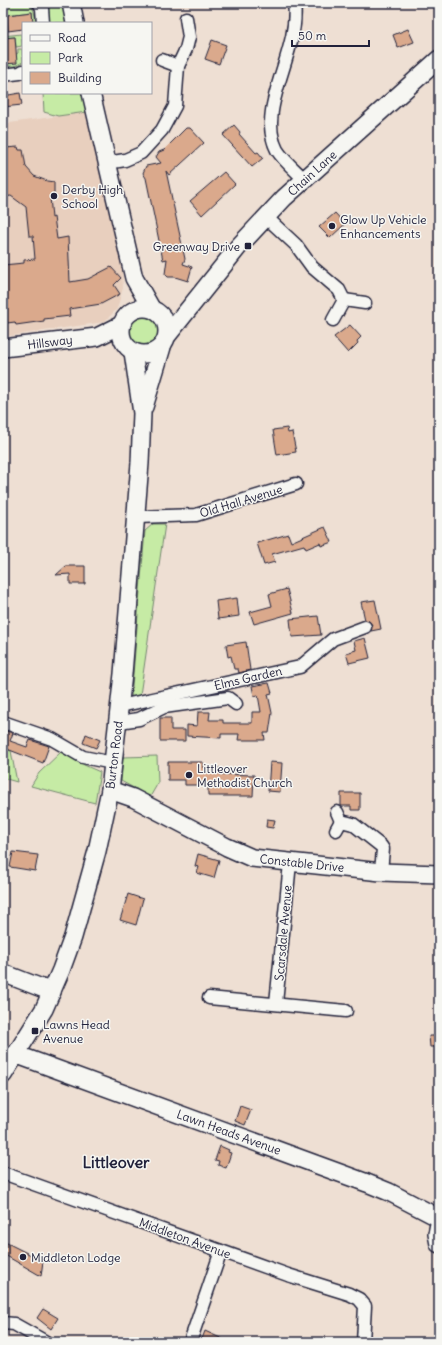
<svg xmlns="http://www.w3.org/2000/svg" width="442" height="1345" viewBox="0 0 442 1345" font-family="Delius,sans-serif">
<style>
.built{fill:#e8cfbe}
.green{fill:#c6eba5;stroke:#748670}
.building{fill:#daa98c;stroke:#22223b}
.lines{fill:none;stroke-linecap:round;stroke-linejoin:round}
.street-casing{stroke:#22223b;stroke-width:15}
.secondary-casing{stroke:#22223b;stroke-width:20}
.street{stroke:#f6f6f2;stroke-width:12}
.secondary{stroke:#f6f6f2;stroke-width:17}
.poi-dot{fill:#22223b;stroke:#f6f6f2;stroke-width:1.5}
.labels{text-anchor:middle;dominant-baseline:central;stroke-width:3;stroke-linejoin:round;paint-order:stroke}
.street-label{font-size:12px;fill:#22223b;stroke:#f6f6f2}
.poi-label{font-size:12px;fill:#22223b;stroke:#f6f6f2;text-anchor:start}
.district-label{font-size:16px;font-weight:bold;fill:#22223b;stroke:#f6f6f2}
</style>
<rect width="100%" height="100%" fill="#eedfd3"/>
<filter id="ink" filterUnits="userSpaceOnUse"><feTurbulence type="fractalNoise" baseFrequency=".025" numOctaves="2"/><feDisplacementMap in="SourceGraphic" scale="8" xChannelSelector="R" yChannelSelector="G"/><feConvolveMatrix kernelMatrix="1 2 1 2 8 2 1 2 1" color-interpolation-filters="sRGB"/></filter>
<g filter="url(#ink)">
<!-- built -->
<path class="built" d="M 87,112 L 122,268 L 123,288 L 117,309 L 104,322 L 3,337 L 3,124 Z"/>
<!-- green -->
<g class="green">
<path d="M 6,3 L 30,3 L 34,11 L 36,23 L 33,23 L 32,12 L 7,15 Z"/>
<path d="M 45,3 L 62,3 L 67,23 L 49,23 Z"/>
<path d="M 21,34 L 22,46 L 16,47 L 15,37 L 3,38 L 3,36 Z"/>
<path d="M 18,49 L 22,49 L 23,62 L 15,66 L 3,66 L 3,61 L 18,53 Z"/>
<path d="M 43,93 L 83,93 L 87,112 L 58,116 L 44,112 Z"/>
<circle cx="143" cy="330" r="16"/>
<path d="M 153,524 L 165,524 L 140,695 L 131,699 L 145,531 Z"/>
<path d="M 5,749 L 11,751 L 17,782 L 3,778 L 3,751 Z"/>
<path d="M 62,751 L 70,753 L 84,765 L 100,772 L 95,803 L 31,786 L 39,773 Z"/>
<path d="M 157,756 L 158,783 L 150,797 L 121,781 L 123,757 Z"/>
</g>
<!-- building -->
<g class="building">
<path d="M 32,12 L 33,23 L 23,23 L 23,29 L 8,31 L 7,15 Z"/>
<path d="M 408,29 L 414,42 L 398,48 L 393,35 Z"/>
<path d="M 15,37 L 17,63 L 3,64 L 3,38 Z"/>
<path d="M 212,40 L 226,45 L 219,64 L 205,59 Z"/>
<path d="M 20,93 L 22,105 L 3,107 L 3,96 Z"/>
<path d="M 234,125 L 240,132 L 239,134 L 256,153 L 258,152 L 263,158 L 252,167 L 223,135 Z"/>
<path d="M 186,128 L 190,128 L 204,143 L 169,175 L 166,171 L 185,259 L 183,264 L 192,267 L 188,281 L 175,277 L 168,277 L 165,274 L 167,259 L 163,260 L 146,178 L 143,173 L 146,166 L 161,163 L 156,157 L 159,152 L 164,150 Z"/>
<path d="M 18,147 L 19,150 L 23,150 L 26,167 L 34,176 L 47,181 L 54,182 L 54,197 L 50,197 L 52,218 L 54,217 L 57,239 L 68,237 L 70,282 L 88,279 L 111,267 L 121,278 L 114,285 L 120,294 L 101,304 L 69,309 L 70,316 L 44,319 L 44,321 L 16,325 L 15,322 L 7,323 L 6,317 L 3,318 L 3,265 L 24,263 L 24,260 L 35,259 L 33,236 L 29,236 L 26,207 L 11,196 L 3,197 L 5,148 Z"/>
<path d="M 224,172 L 235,184 L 202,215 L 190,201 Z"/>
<path d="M 335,213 L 345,224 L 330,238 L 319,227 Z"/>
<path d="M 350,325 L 361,337 L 357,341 L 358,343 L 348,353 L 334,337 Z"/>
<path d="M 287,428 L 288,433 L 292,432 L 296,452 L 277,455 L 273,430 Z"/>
<path d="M 325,527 L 332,542 L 321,546 L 320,543 L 306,549 L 304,545 L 272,554 L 275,562 L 264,565 L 257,543 L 288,534 L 291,542 Z"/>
<path d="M 66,566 L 85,566 L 85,584 L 70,584 L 70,574 L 56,575 Z"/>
<path d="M 287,589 L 293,613 L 254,624 L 250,612 L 272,606 L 269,594 Z"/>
<path d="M 237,598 L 239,616 L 218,619 L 216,601 Z"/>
<path d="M 375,600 L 381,629 L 371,631 L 372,625 L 369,621 L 365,620 L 361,602 Z"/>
<path d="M 318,616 L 321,635 L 292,637 L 290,619 Z"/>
<path d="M 365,638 L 370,658 L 349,663 L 346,653 L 356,650 L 354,641 Z"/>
<path d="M 246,642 L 250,670 L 239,673 L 238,669 L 234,669 L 231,656 L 228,657 L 226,645 Z"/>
<path d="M 269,683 L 272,693 L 268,694 L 272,713 L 269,733 L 264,733 L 265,740 L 238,740 L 239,734 L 221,734 L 221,738 L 187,736 L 187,725 L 197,726 L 198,712 L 210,712 L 209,720 L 223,720 L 223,723 L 252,723 L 252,712 L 261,712 L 258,695 L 254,696 L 252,686 Z"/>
<path d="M 160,718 L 171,718 L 171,730 L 185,730 L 185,741 L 160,741 Z"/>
<path d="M 3,730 L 13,733 L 10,741 L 27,747 L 30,740 L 49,746 L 43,763 L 7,749 L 5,758 L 3,757 Z"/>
<path d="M 86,734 L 100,740 L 96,748 L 83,743 Z"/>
<path d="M 168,762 L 203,762 L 203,767 L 220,768 L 220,774 L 254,775 L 253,796 L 208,796 L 208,785 L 185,785 L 185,780 L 168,780 Z"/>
<path d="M 270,762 L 282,763 L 280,792 L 268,791 Z"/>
<path d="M 341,793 L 360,793 L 360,810 L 351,810 L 351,806 L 341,806 Z"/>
<path d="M 267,819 L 275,820 L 273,828 L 266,827 Z"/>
<path d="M 13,852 L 38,855 L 35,871 L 10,867 Z"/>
<path d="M 198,854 L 219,860 L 214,878 L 197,873 L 199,867 L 195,866 Z"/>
<path d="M 128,894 L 143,899 L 136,925 L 120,920 Z"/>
<path d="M 429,1036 L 439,1036 L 439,1047 L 430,1047 Z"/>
<path d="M 240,1106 L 251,1110 L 245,1125 L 235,1121 Z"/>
<path d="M 220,1146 L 229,1150 L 228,1152 L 231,1153 L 226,1168 L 218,1165 L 219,1161 L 215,1160 Z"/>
<path d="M 3,1241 L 43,1261 L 41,1276 L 3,1254 Z"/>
<path d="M 43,1309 L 58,1318 L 51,1329 L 37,1318 Z"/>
<path d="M 205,1331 L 229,1342 L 207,1342 L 202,1339 Z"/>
</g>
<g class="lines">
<!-- street casing -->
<g class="street-casing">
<g id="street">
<path d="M 39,3 L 42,8 L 43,23"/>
<path d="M 294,3 C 301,51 255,108 277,150 C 284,161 295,170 304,179"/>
<path d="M 162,60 L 178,66"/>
<path d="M 3,75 L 20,73 L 23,71"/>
<path d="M 107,163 L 125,160 L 141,153 L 162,130 L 175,106 L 178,66 L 186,49 L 189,37 L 186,18"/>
<path d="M 266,217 L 296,245 L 312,267 L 339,290 L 344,300 L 333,320"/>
<path d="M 344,300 L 365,303"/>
<path d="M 137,517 L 196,515 L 296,484"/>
<path d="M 120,706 L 300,667 L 333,639 L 365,627"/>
<path d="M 3,722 L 52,739 L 83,757 L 113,763"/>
<path d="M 119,722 L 139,719 L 164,707 L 228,698 L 236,704"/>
<path d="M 341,821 L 353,824 L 381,846 L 383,849 L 381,872"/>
<path d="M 336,830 L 341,821 L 337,812"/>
<path d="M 209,998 L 346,1011"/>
<path d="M 276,1003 L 290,863"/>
<path d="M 3,1173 L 288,1275 L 349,1294 L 359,1299 L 365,1306 L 363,1342"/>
<path d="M 3,1323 L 14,1324 L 46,1342"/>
<path d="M 191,1339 L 221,1251"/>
</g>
</g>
<!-- secondary casing -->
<g class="secondary-casing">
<g id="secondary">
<path d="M 71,3 L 75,23"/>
<path d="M 91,93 L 134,278 L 151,308"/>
<circle cx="144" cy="331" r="23"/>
<path d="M 167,336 L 239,246 L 284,198 L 439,59"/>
<path d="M 3,348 L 97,337 L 121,325"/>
<path d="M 144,407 L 162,347"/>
<path d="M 110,790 L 133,798 L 227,847 L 252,858 L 381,872 L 439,874"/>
<path d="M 3,973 L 52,992"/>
<path d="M 15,1054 L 367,1183 L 389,1192 L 439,1218"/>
<path d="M 3,1075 L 44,1009 L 61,970 L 73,937 L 97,851 L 110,790 L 123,674 L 140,463 L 142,413 L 133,352"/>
<path d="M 439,1224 L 437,1234 L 439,1244"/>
</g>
</g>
<!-- street -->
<use href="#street" class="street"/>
<!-- secondary -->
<use href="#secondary" class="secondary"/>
</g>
</g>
<!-- markers -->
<g class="poi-dot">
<circle cx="54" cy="196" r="4"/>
<circle cx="332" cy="226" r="4"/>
<rect x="244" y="242" width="8" height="8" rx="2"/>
<circle cx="189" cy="775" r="4"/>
<rect x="31" y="1027" width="8" height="8" rx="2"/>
<circle cx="23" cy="1257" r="4"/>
</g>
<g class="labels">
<!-- street labels -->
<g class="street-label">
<text transform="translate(312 173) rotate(-42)">Chain Lane</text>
<text transform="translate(50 342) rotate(-7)">Hillsway</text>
<text transform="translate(241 501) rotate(-17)">Old Hall Avenue</text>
<text transform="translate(248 678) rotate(-13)">Elms Garden</text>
<text transform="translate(114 755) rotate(-83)">Burton Road</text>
<text transform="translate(302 863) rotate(6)">Constable Drive</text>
<text transform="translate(283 933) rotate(-85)">Scarsdale Avenue</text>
<text transform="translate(229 1132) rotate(20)">Lawn Heads Avenue</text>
<text transform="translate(185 1238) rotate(20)">Middleton Avenue</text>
</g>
<!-- poi labels -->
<g class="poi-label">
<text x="62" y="189">Derby High<tspan x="62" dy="14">School</tspan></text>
<text x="340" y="219">Glow Up Vehicle<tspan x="340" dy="14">Enhancements</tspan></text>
<text x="240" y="246" text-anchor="end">Greenway Drive</text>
<text x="197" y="768">Littleover<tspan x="197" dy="14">Methodist Church</tspan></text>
<text x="43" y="1024">Lawns Head<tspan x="43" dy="14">Avenue</tspan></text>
<text x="31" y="1257">Middleton Lodge</text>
</g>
<!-- district labels -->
<g class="district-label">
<text x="116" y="1162">Littleover</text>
</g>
</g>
<!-- margin -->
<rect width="442" height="1345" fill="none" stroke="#f6f6f2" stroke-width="16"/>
<rect x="8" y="8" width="426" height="1329" fill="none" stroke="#22223b" stroke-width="1.5" filter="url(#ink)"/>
<!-- legend -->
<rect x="22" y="22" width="130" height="72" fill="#f6f6f2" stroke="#a1a1a9"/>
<rect x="30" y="35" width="20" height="6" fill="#f6f6f2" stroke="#a1a1a9"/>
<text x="58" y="42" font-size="12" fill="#22223b">Road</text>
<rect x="30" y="52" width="20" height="12" fill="#c6eba5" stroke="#a1a1a9"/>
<text x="58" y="62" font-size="12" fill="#22223b">Park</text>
<rect x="30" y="72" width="20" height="12" fill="#daa98c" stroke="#a1a1a9"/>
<text x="58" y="82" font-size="12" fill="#22223b">Building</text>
<!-- scale -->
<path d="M292 40v6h77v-6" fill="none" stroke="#22223b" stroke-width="2"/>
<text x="298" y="40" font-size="12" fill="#22223b" stroke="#f6f6f2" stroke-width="3" paint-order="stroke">50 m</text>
</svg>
